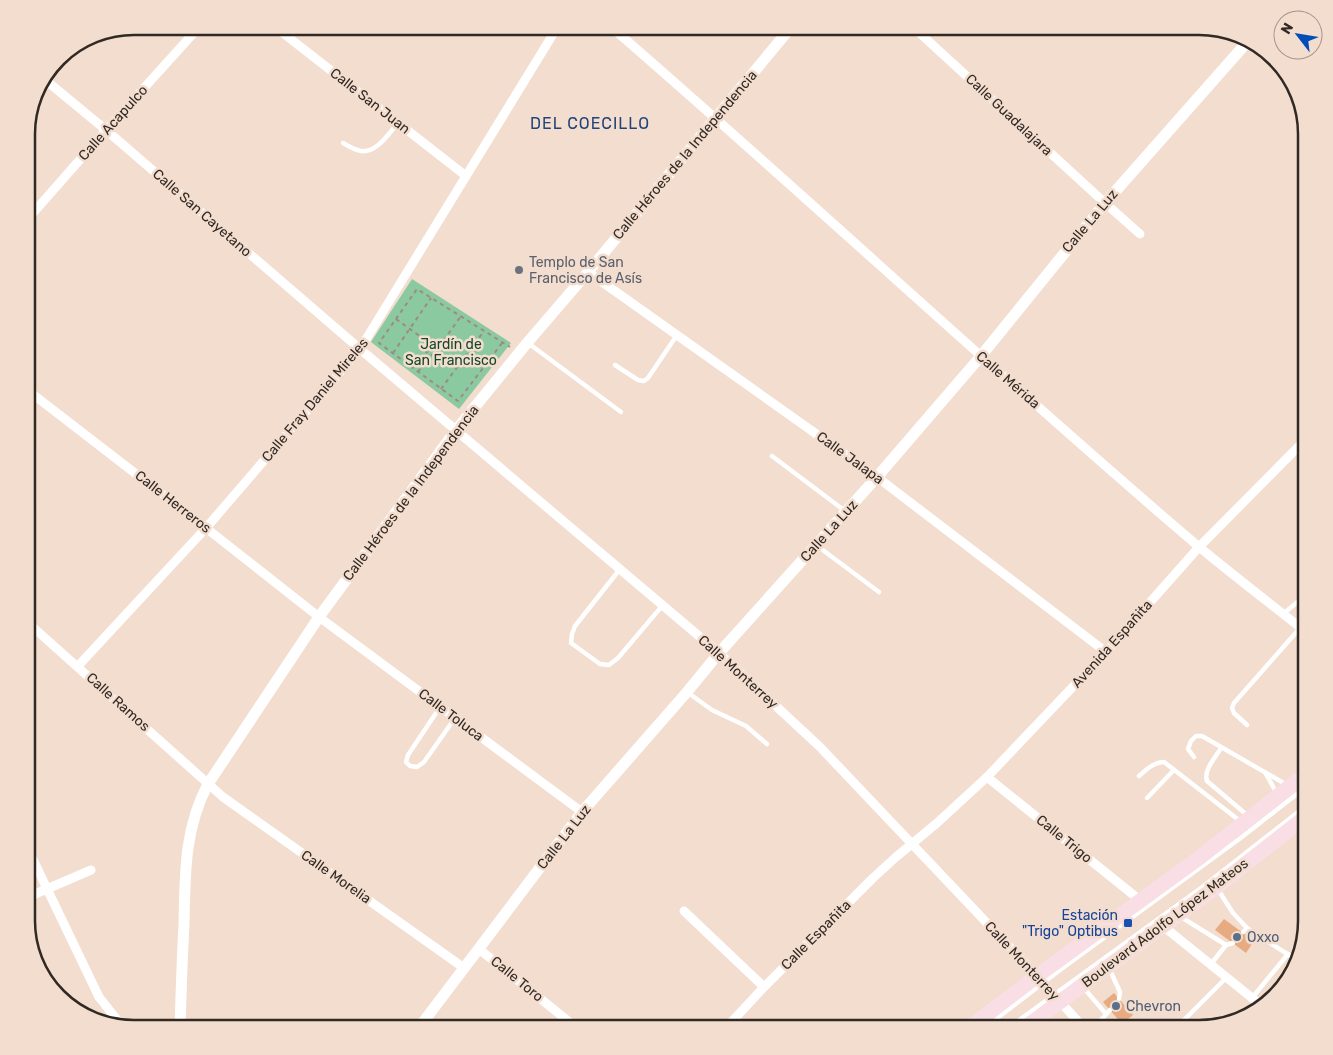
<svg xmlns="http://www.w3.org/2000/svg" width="1333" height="1055" viewBox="0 0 1333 1055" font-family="Rubik,sans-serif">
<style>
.green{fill:#8bc9a1}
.building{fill:#e7ab82}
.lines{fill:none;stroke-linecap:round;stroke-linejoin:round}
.path{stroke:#9c8c82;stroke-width:2;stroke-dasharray:4 4;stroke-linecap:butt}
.service{stroke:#fff;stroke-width:4.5}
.minor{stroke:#fff;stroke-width:9}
.tertiary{stroke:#fff;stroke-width:11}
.primary{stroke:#f9dee5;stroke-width:15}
.worship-dot{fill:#6b7280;stroke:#f3ddce;stroke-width:2}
.transit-dot{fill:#1a4fb4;stroke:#f3ddce;stroke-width:2}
.service-dot{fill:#5c6f8a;stroke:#f3ddce;stroke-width:2}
.labels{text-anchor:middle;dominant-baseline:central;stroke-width:5;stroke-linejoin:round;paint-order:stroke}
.street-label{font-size:14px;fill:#312924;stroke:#f3ddce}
.worship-label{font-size:14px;fill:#5b616d;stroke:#f3ddce;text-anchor:start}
.park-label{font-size:14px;fill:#14462b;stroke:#f3ddce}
.transit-label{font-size:14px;fill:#164399;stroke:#f3ddce;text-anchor:end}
.service-label{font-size:14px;fill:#4e5e75;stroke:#f3ddce;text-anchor:start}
.quarter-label{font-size:16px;letter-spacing:1px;fill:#22447a;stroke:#f3ddce}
.rim{fill:none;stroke:#312924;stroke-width:2.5}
</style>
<rect width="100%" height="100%" fill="#f3ddce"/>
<!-- green -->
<path class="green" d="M 412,279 L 511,343 L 459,409 L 371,342 Z"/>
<!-- building -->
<g class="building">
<path d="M 1224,919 L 1254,941 L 1246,953 L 1215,930 Z"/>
<path d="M 1114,993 L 1133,1015 L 1122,1024 L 1103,1002 Z"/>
</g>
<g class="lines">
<!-- path -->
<g class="path">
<path d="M 396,319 L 428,342"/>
<circle cx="432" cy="348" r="7"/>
<path d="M 502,343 L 458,401 L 379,343 L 417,289 L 510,347"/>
<path d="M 439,347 L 461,316"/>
<path d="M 439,352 L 458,366"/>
<path d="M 393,353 L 431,298"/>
<path d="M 418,372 L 430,356"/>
<path d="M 441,389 L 484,331"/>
</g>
<!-- service -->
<g class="service">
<path d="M 343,143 C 348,146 355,150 361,151 C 377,153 389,133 398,123"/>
<path d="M 528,343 L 621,412"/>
<path d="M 615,365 L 638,380 L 644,381 L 648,378 L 677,335"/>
<path d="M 772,456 L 845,511"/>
<path d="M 816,545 L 879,592"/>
<path d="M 620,569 L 575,626 L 572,634 L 571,643 L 600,664 L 609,665 L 618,658 L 662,606"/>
<path d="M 1283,614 L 1307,594"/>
<path d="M 687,692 L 712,710 L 746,726 L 767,744"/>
<path d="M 440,707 L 408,755 L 406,762 L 410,766 L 417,767 L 424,762 L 455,718"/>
<path d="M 1247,725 L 1234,713 L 1232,708 L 1234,703 L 1300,628"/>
<path d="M 1221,748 C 1216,757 1203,770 1207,781 L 1247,815"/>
<path d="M 1194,757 L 1188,749 L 1191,741 L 1196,736 L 1202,736 L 1287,785"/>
<path d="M 1266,774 L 1276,792"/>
<path d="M 1139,776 C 1146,770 1154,762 1164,762 L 1240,821"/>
<path d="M 1147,798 L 1174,770"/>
<path d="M 1217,888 L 1233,913 L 1247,928 L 1243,932"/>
<path d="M 1181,917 L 1226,945 L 1233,943"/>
<path d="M 1247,928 L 1298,961"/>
<path d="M 1211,964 L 1226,945"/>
<path d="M 1109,968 L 1120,992 L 1119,999"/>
<path d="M 1083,987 L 1106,1014"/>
<path d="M 1252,998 L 1288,954"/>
<path d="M 983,1029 L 1060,970 L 1242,837 L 1307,786"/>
<path d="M 1007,1029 L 1205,885 L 1307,805"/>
<path d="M 1093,1029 L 1110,1010"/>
<path d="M 1175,1029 L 1227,977"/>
</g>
<!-- minor -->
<g class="minor">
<path d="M 274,26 L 466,176"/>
<path d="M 610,26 C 808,197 999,377 1198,546 C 1234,576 1271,604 1307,633"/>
<path d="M 912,26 L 1105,203 L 1140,234"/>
<path d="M 43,78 L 106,130 L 360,349 L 719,653 L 820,747 L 1022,960 L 1085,1029"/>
<path d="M 26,221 L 106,130 L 200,26"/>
<path d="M 588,272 L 877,477 L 1106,652"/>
<path d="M 26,389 L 206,528 L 319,617 L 582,812"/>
<path d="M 26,621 L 223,797 L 464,968"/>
<path d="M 78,666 L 206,528 L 360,349 L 558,26"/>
<path d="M 987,777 L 1141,901"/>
<path d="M 26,845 L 99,997 L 122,1026"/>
<path d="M 26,898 L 91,870"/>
<path d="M 684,911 L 764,987"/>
<path d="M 1163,926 L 1262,1006"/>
<path d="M 479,949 L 578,1029"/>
<path d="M 725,1029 L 764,987 L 873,878 L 896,857 L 937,823 L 987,777 L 1106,652 L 1199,547 L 1307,438"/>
</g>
<!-- tertiary -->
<g class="tertiary">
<path d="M 180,1029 C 181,994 182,960 184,925 C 185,875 184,829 208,784 L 319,617 L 456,430 L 527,343 L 588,272 L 792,26"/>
<path d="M 418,1029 L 582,812 L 687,692 L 719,653 L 877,477 L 981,356 L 1105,203 L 1249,40"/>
</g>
<!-- primary -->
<g class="primary">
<path d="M 968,1029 L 1037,976 L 1199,858 L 1307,773"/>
<path d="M 1023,1029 L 1216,887 L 1307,816"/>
</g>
</g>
<!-- markers -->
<circle class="worship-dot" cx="519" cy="270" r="5"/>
<rect class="transit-dot" x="1123" y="918" width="10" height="10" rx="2.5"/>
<g class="service-dot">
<circle cx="1237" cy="937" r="5"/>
<circle cx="1116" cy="1006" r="5"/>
</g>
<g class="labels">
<!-- street labels -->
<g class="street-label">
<text transform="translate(370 101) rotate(38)">Calle San Juan</text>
<text transform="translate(1009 115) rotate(43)">Calle Guadalajara</text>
<text transform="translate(113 123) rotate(-48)">Calle Acapulco</text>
<text transform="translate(685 155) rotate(-50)">Calle Héroes de la Independencia</text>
<text transform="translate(202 213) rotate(41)">Calle San Cayetano</text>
<text transform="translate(1090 221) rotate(-50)">Calle La Luz</text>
<text transform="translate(1008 380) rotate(41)">Calle Mérida</text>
<text transform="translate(315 400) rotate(-50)">Calle Fray Daniel Mireles</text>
<text transform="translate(850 458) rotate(36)">Calle Jalapa</text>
<text transform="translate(411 493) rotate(-53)">Calle Héroes de la Independencia</text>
<text transform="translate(173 502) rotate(38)">Calle Herreros</text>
<text transform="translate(829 531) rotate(-48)">Calle La Luz</text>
<text transform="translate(1112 644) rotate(-48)">Avenida Españita</text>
<text transform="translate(738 672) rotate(42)">Calle Monterrey</text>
<text transform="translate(118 702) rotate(42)">Calle Ramos</text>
<text transform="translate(451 715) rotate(37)">Calle Toluca</text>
<text transform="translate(564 837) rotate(-52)">Calle La Luz</text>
<text transform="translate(1064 839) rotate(39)">Calle Trigo</text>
<text transform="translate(336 877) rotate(35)">Calle Morelia</text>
<text transform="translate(1165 923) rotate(-37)">Boulevard Adolfo López Mateos</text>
<text transform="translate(816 935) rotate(-45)">Calle Españita</text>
<text transform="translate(1022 961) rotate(47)">Calle Monterrey</text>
<text transform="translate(517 979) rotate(39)">Calle Toro</text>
</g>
<!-- worship labels -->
<g class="worship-label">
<text x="529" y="262">Templo de San<tspan x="529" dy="16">Francisco de Asís</tspan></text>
</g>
<!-- park labels -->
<g class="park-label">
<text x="451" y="344">Jardín de<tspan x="451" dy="16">San Francisco</tspan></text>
</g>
<!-- transit labels -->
<g class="transit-label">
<text x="1118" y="915">Estación<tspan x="1118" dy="16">"Trigo" Optibus</tspan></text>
</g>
<!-- service labels -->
<g class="service-label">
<text x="1247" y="937">Oxxo</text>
<text x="1126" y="1006">Chevron</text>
</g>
<!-- quarter labels -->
<g class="quarter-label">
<text x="590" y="123">DEL COECILLO</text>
</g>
</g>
<!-- crop -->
<path d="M0 0H1333V1055H0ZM134 35H1199A99 99 0 0 1 1298 134V921A99 99 0 0 1 1199 1020H134A99 99 0 0 1 35 921V134A99 99 0 0 1 134 35Z" fill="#f3ddce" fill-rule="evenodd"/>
<path class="rim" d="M134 35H1199A99 99 0 0 1 1298 134V921A99 99 0 0 1 1199 1020H134A99 99 0 0 1 35 921V134A99 99 0 0 1 134 35Z"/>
<!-- north arrow -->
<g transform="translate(1298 35) rotate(301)"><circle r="24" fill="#f3ddce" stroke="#a5958a"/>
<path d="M0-4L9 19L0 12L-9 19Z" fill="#014eb8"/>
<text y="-8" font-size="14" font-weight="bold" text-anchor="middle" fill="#312924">N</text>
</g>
</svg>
